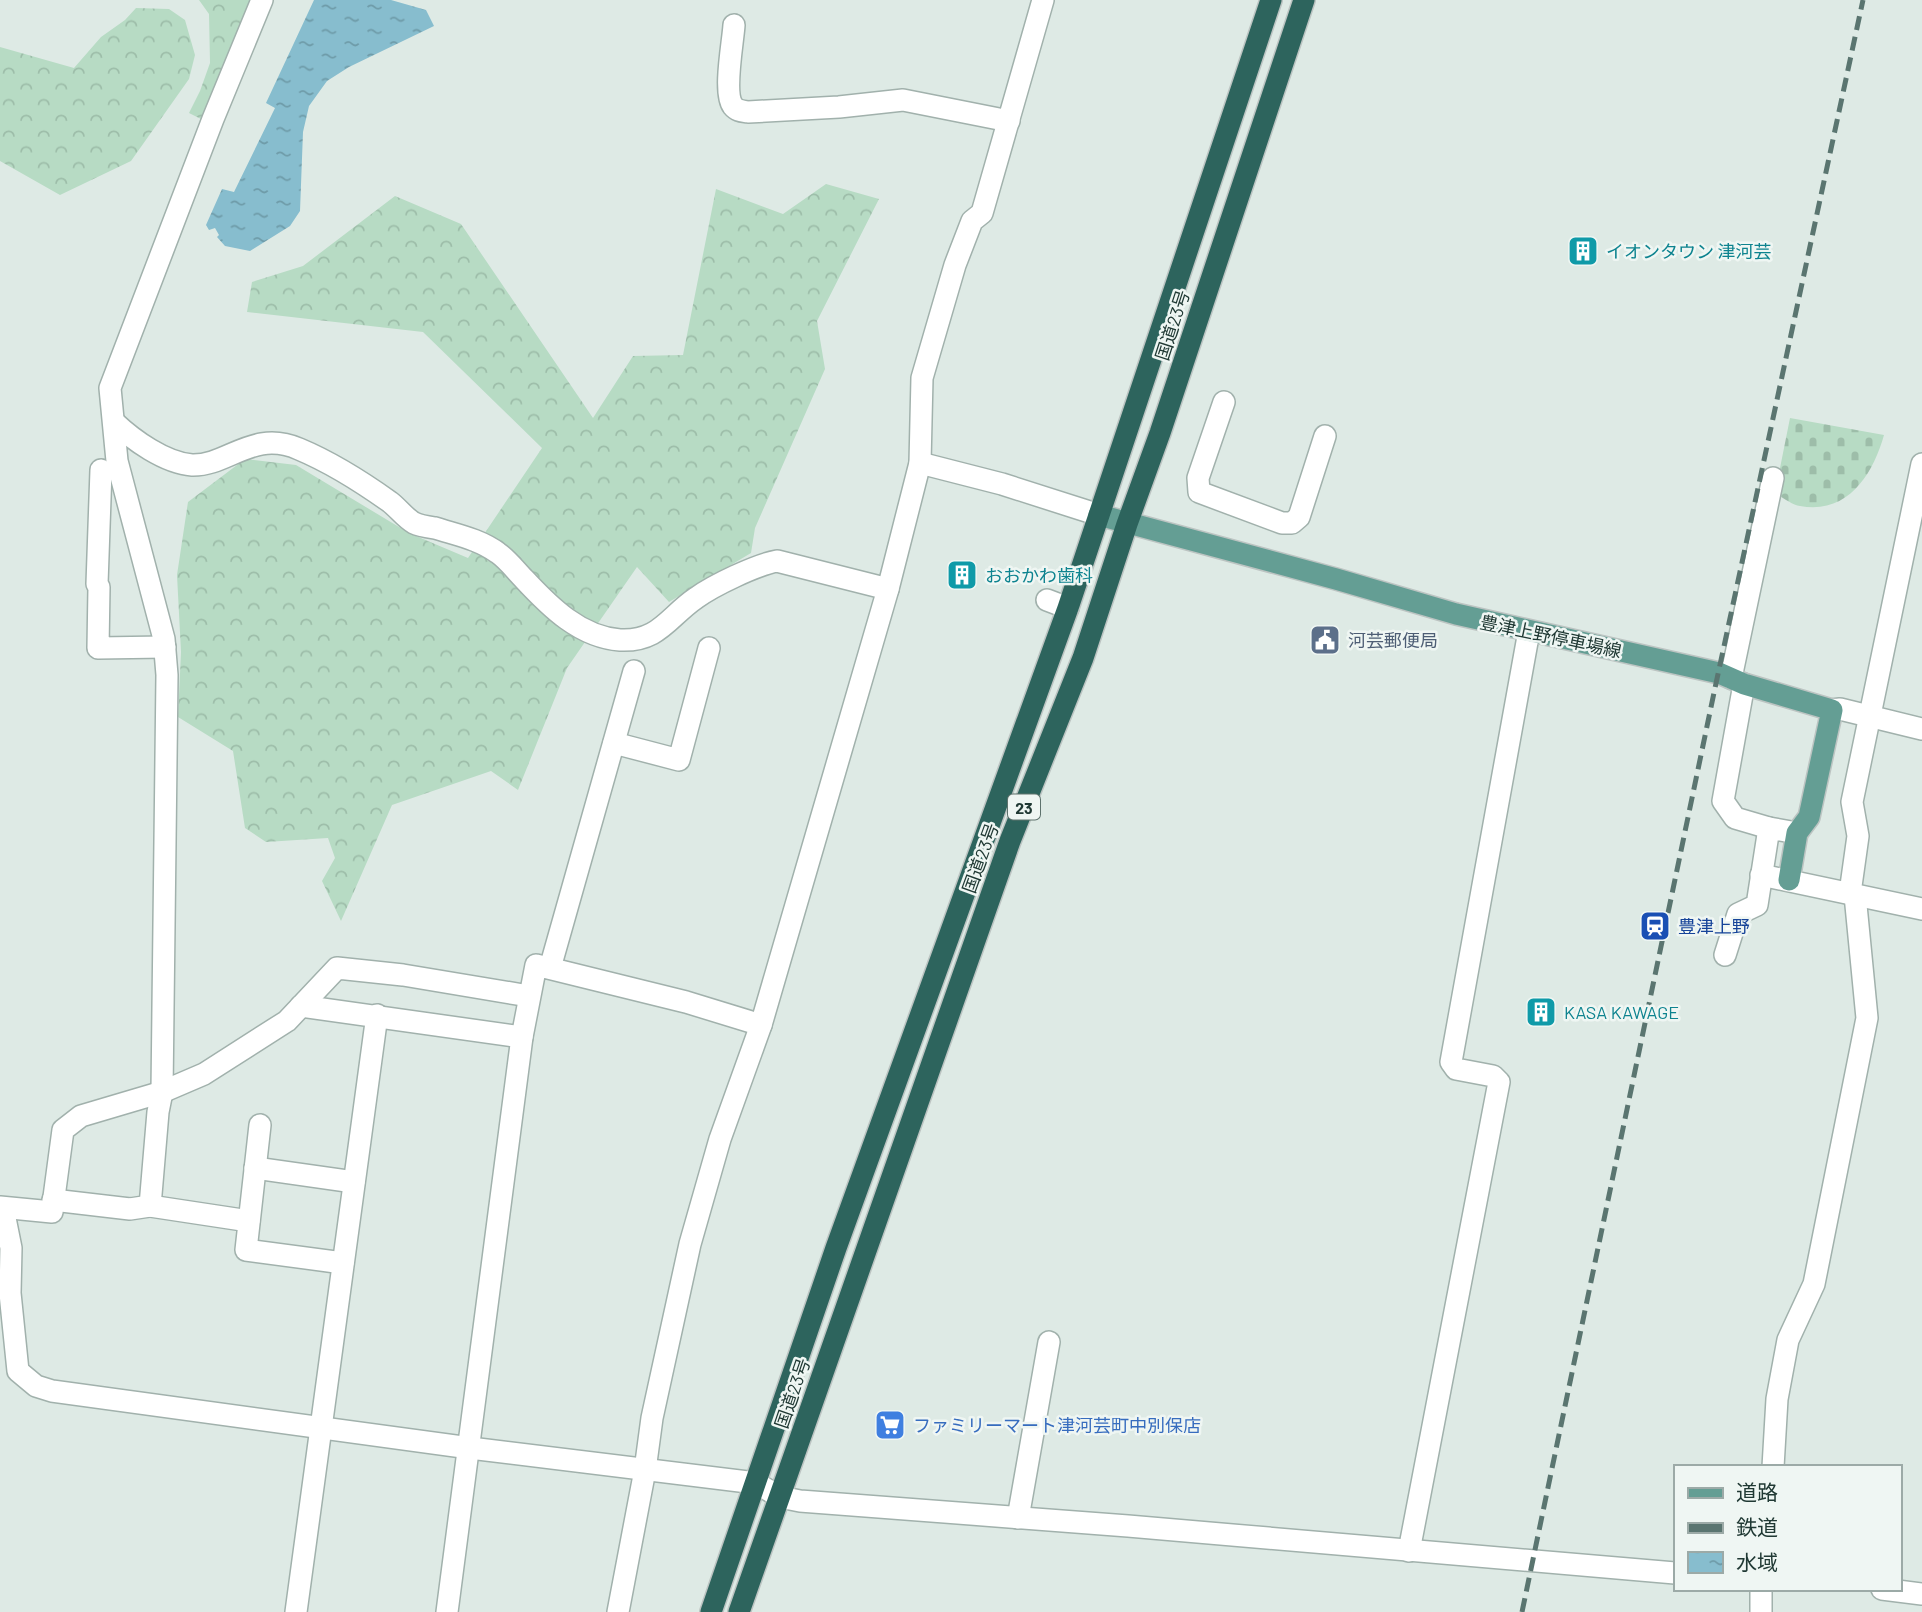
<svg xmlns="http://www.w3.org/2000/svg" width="1922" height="1612" viewBox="0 0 1922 1612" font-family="Barlow,'Noto Sans JP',sans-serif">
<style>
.forest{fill:url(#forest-crowns)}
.cemetery{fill:url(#cemetery-stones)}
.water{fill:url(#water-ripples)}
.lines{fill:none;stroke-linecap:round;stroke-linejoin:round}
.minor-casing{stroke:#a1b1ac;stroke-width:24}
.major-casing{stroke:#bcc4c2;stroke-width:24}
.highway-casing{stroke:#bcc4c2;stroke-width:24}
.minor{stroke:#fff;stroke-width:21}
.major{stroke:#649e94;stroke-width:21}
.highway{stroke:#2d645d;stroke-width:21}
.rail{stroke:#5a7570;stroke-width:5;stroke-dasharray:14 7;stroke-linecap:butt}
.labels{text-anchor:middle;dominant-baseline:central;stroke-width:5;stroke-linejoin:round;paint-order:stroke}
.shield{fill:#eff6f3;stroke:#5e726d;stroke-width:2}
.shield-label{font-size:16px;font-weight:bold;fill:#203934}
.culture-label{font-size:18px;fill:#0d838f;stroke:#eff6f3;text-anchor:start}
.street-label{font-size:18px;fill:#203934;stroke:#eff6f3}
.service-label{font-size:18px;fill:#4e5e75;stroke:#eff6f3;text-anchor:start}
.transit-label{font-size:18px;fill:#164399;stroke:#eff6f3;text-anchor:start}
.shop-label{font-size:18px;fill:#366cbe;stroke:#eff6f3;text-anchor:start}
</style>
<defs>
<pattern id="forest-crowns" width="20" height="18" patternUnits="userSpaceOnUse" patternTransform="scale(1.75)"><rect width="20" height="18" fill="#b7dbc4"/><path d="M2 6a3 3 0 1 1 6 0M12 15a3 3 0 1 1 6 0" fill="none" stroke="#9dbda9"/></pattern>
<pattern id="cemetery-stones" width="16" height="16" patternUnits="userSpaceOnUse" patternTransform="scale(1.75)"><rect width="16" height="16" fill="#b7dbc4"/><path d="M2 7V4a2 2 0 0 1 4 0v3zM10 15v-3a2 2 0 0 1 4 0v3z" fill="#9dbda9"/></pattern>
<pattern id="water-ripples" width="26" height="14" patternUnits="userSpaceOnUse" patternTransform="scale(1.75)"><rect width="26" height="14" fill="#87bdce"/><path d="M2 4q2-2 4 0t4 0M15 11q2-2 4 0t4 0" fill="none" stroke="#6e9ba8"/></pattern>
</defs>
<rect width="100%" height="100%" fill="#deeae5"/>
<!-- forest -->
<g class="forest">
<path d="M 199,0 L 251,0 L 203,120 L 189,113 L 200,91 L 210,63 L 209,14 Z"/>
<path d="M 136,8 L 169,9 L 185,20 L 195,55 L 189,79 L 131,161 L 60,195 L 0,161 L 0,47 L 74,68 L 101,37 L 125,20 Z"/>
<path d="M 826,184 L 879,199 L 817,321 L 825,369 L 755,528 L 751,553 L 669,602 L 637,567 L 567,668 L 518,790 L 491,771 L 392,805 L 341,921 L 322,881 L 335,858 L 328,838 L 266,842 L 245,828 L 233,751 L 178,717 L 181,652 L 177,575 L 188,502 L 245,459 L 296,465 L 409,533 L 468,558 L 542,448 L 423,332 L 247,312 L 252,282 L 303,266 L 395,196 L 461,224 L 593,418 L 633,356 L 683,355 L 716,189 L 783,214 Z"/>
</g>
<!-- cemetery -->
<path class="cemetery" d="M 1790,418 L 1884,435 C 1873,474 1848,515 1800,506 C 1792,505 1782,497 1775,493 Z"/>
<!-- water -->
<path class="water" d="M 314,0 L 391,0 L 426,10 L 434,26 L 349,67 L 327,81 L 309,106 L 303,132 L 300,211 L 290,226 L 250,251 L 225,246 L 217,237 L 219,235 L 215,228 L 209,230 L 206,225 L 222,189 L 234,192 L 275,108 L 266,103 Z"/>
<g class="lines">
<!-- minor casing -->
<g class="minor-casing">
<g id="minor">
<path d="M 734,25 C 733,42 723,93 733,106 C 737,111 742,111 748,112 L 839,107 L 903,100 L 1009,121"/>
<path d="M 1224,402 L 1198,478 L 1199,492 L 1282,523 L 1292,523 L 1299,517 L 1325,436"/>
<path d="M 114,422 C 133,440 165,463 192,465 C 228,466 253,429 299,449 C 330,462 362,482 390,502 C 398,508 405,518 414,523 C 420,526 428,527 435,528 C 457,535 479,539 498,553 C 508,560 516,571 524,579 C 550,607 580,637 620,640 C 659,642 668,617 696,598 C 714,585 756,565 777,561 L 888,589"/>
<path d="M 920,463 L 1002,484 L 1099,515"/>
<path d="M 101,470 L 97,584 L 99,587 L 98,648 L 165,647"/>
<path d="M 1047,600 L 1068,608"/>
<path d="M 1731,678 L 1773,478"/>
<path d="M 1744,684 L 1723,801 L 1735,818 L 1769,828"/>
<path d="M 1832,710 L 1840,709 L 1922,729"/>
<path d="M 614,743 L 679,760 L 709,648"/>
<path d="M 1761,875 L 1922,909"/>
<path d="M 1850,893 L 1858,836 L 1852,802 L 1922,464"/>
<path d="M 1725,955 L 1738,914 L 1757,905 L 1769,828 L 1797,833"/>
<path d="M 550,968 L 634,671"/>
<path d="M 301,1006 L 522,1037"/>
<path d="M 260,1125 L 246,1250 L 343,1263"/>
<path d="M 255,1168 L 354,1182"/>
<path d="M 53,1200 L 130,1209 L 150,1206 L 158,1112 L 162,1092 L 167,675 L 164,639 L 117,461 L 110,388 L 213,119 L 262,0"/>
<path d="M 150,1206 L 249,1221"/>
<path d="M 0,1207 L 52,1212 L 63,1130 L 81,1116 L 162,1092 L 204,1074 L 287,1021 L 337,968 L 403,975 L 529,996"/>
<path d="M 3,1208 L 11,1248 L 10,1293 L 18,1371 L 36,1386 L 52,1391 L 470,1448 L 756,1483 L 780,1497 L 800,1501 L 1128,1526 L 1675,1573"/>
<path d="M 1773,1467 L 1777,1399 L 1788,1340 L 1814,1284 L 1867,1018 L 1855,895"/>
<path d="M 1018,1518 L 1049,1342"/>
<path d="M 1409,1551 L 1499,1082 L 1493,1076 L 1456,1069 L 1451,1062 L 1529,631"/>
<path d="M 1882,1589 L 1922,1594"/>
<path d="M 296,1612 L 377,1015"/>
<path d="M 447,1612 L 522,1037 L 536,965 L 686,1002 L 761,1025"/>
<path d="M 618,1612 L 645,1470 L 652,1418 L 690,1244 L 720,1139 L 761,1025 L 888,589 L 920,463 L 922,378 L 955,265 L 972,221 L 982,213 L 1043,0"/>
<path d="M 1761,1612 L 1761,1589"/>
</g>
</g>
<!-- major casing -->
<g class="major-casing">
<path id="major" d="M 1099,515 L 1336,579 L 1456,614 L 1719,673 L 1744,684 L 1832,710 L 1809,817 L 1797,833 L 1789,880"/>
</g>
<!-- highway casing -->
<g class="highway-casing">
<g id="highway">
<path d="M 711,1612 L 836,1248 L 1068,608 L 1271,0"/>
<path d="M 739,1612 L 1010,841 L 1083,658 L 1127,524 L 1160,433 L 1304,0"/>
</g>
</g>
<!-- minor -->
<use href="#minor" class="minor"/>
<!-- major -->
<use href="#major" class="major"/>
<!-- highway -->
<use href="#highway" class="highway"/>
<!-- rail -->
<path class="rail" d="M 1522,1612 L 1715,688 L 1863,0"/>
</g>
<!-- icons -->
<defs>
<g id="building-square" transform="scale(1.575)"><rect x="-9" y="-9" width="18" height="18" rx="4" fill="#0f9aa8" stroke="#eff6f3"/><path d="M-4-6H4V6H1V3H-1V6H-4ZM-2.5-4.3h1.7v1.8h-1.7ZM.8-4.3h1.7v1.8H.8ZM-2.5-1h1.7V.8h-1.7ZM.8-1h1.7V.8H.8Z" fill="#fff"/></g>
<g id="civic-square" transform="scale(1.575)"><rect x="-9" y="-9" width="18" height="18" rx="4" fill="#5c6f8a" stroke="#eff6f3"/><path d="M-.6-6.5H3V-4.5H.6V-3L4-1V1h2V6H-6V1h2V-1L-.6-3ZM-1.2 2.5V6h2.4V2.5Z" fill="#fff"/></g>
<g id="station-square" transform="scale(1.575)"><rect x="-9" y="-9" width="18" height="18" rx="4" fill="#1a4fb4" stroke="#eff6f3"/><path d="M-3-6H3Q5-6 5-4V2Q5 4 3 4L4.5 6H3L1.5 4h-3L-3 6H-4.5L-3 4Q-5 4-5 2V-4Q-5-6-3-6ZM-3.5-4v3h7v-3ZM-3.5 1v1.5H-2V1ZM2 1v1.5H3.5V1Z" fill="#fff"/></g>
<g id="supermarket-square" transform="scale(1.575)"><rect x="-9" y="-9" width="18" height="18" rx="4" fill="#3f7fe0" stroke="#eff6f3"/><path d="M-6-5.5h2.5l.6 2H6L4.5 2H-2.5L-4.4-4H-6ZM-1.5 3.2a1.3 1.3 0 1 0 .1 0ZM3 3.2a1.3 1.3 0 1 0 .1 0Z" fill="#fff"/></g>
</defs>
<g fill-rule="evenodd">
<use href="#building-square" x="1583" y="251"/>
<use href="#building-square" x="962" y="575"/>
<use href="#civic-square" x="1325" y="640"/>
<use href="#station-square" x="1655" y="926"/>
<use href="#building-square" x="1541" y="1012"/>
<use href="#supermarket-square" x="890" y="1425"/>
</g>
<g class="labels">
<!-- shield labels -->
<rect class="shield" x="1008" y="794.5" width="32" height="25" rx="5"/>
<g class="shield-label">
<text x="1024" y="807">23</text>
</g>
<!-- culture labels -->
<g class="culture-label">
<text x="1606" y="251">イオンタウン 津河芸</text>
<text x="985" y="575">おおかわ歯科</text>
<text x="1564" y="1012">KASA KAWAGE</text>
</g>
<!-- street labels -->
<g class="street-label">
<text transform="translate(1172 325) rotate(-72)">国道23号</text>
<text transform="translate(1551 636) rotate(12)">豊津上野停車場線</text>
<text transform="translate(980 858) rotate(-70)">国道23号</text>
<text transform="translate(792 1393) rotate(-71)">国道23号</text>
</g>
<!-- service labels -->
<g class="service-label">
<text x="1348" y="640">河芸郵便局</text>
</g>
<!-- transit labels -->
<g class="transit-label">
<text x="1678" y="926">豊津上野</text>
</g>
<!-- shop labels -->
<g class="shop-label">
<text x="913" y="1425">ファミリーマート津河芸町中別保店</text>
</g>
</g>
<!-- legend -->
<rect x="1674" y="1465" width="228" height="126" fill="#eff6f3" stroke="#9caaa7" stroke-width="2"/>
<rect x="1688" y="1488" width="35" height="10" fill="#649e94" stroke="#9caaa7" stroke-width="2"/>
<text x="1736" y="1500" font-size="21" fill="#203934">道路</text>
<rect x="1688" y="1523" width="35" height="10" fill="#5a7570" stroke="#9caaa7" stroke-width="2"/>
<text x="1736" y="1535" font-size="21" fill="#203934">鉄道</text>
<rect x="1688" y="1552" width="35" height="21" fill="url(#water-ripples)" stroke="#9caaa7" stroke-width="2"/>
<text x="1736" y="1570" font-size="21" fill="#203934">水域</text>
</svg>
